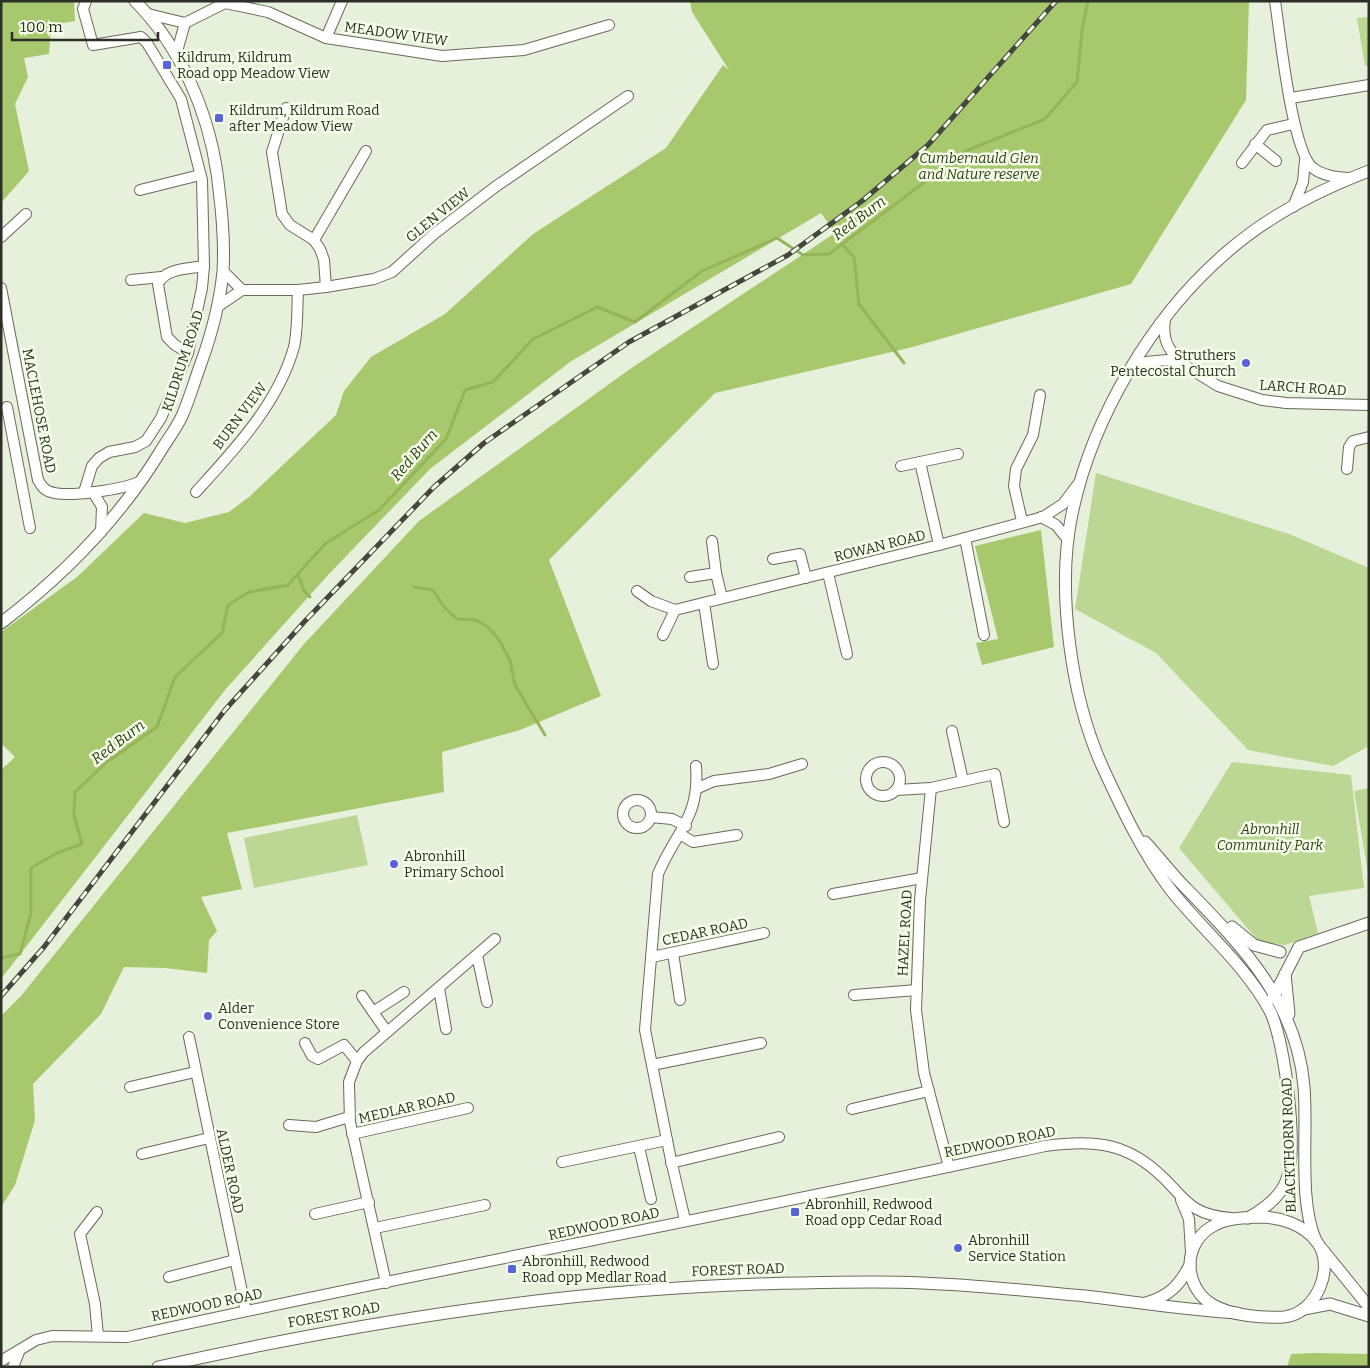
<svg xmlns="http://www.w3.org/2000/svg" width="1370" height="1368" viewBox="0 0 1370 1368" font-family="Bitter,serif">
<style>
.green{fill:#bcd693}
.forest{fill:#a7c86d}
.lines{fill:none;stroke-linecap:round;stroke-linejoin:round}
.stream{stroke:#95b55a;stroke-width:3}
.minor-casing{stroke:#656c5a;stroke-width:12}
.tertiary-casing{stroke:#656c5a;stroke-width:13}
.minor{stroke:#fff;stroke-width:10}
.tertiary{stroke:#fff;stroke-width:11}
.rail-casing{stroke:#44473e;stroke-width:5}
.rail{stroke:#f5fee8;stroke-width:3;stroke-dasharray:9;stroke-linecap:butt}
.poi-dot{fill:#5862d9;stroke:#f5fee8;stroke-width:2}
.labels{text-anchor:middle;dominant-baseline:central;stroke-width:5;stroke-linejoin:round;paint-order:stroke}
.street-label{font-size:14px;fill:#2c2f27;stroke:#f5fee8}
.poi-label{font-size:14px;fill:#2c2f27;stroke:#f5fee8;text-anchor:start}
.park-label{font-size:14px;font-style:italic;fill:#313f19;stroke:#f5fee8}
.water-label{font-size:15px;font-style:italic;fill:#2f3c16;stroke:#f5fee8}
</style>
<rect width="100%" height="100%" fill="#e7f0db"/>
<!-- green -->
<g class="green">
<path d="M 1368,17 L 1369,66 L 1365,66 L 1357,18 Z"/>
<path d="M 1096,473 L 1289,534 L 1369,568 L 1369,746 L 1333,766 L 1248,750 L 1156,653 L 1075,609 Z"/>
<path d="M 1232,762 L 1351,775 L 1364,888 L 1309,896 L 1318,933 L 1285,945 L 1260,943 L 1179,848 Z"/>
<path d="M 1369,788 L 1369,879 L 1354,791 Z"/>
<path d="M 357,815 L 368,865 L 254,888 L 244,838 Z"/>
</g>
<!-- forest -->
<g class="forest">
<path d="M 1,1 L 74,1 L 75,21 L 51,25 L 49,54 L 24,58 L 28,77 L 15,104 L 29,171 L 1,203 Z"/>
<path d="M 690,1 L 1249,1 L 1246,100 L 1131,284 L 909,348 L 715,393 L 549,560 L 601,696 L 520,730 L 442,752 L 444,792 L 227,833 L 242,889 L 201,897 L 217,931 L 209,940 L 207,973 L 165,968 L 124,967 L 101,1014 L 33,1084 L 35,1120 L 15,1185 L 1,1207 L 1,1016 L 21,996 L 304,644 L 419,521 L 630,369 L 835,233 L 821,213 L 570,362 L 430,469 L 328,575 L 225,690 L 1,979 L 1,770 L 15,757 L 1,743 L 1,632 L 77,577 L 144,513 L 185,523 L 229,512 L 249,497 L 336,415 L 344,391 L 371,357 L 445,314 L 533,234 L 666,148 L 723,65 L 729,70 L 692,12 Z"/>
<path d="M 1041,530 L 1054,647 L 982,665 L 976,643 L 998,639 L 975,546 Z"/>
<path d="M 1312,1353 L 1369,1354 L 1369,1367 L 1287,1367 L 1291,1354 Z"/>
</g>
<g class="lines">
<!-- stream -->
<g class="stream">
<path d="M 842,244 L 854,257 L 859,304 L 904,363"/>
<path d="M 298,574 L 304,591 L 310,597"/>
<path d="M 414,587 L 433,590 L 444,607 L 457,619 L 476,620 L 488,627 L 499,640 L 510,660 L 515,685 L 545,735"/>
<path d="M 1,958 L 20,954 L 31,913 L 31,868 L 57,853 L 82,844 L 74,815 L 75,792 L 107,762 L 157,727 L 175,677 L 222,633 L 228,605 L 249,592 L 288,585 L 326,543 L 379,510 L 446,439 L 465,390 L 493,382 L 533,339 L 597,307 L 635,322 L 702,271 L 777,238 L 803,255 L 829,254 L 966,151 L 1045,119 L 1077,82 L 1082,30 L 1088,1"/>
</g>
<!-- minor casing -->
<g class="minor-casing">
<g id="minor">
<path d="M 1275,1 C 1280,33 1292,152 1313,168 C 1323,176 1337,177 1349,178"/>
<path d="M 148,14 L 185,23 L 225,3 L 268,12 L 326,38 L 442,56 L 524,50 L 609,25"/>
<path d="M 326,38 L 342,1"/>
<path d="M 176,55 L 185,23"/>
<path d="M 1291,98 L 1369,85"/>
<path d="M 286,108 L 272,152 L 282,214 L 290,225 L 314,240 L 320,249 L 324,260 L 326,287"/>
<path d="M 1255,144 L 1276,161"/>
<path d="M 1242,163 L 1267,130 L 1293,124"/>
<path d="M 140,190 L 200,175"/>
<path d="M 1293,207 L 1303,182 L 1305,160"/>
<path d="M 1,237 L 26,214"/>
<path d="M 314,240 L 366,151"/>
<path d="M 223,271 L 242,290 L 298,290 L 326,287 L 374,279 L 392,272 L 434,234 L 495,187 L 628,96"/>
<path d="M 131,280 L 161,277"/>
<path d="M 1,288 L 38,480 C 41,485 43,489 48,491 C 65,499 125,489 141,481"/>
<path d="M 217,307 L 242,290"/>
<path d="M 1165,319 C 1162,340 1168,349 1182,364"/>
<path d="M 188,353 L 175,345 L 167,337 L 158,284 C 165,268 189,269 204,266"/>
<path d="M 1130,369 L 1146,362 L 1167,360 L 1184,365 L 1218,386 L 1262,400 L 1286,403 L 1369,405"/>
<path d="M 7,407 L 30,528"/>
<path d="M 920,462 L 939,545"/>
<path d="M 901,466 L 958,454"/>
<path d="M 1347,469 L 1349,447 L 1353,441 L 1369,437"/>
<path d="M 84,492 L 92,466 L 99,458 L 109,452 L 135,447 L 146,441 L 161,418 L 188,353 L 202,288 L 204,266 L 202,180 L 181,99 L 147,43 L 141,37 L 93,45 L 83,9 L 86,1"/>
<path d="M 93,492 L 102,507 L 101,532"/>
<path d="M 196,492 C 235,449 278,404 294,347 C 298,330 297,308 298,290"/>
<path d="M 1041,517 L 1056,525 L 1068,540"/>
<path d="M 1022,521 L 1014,486 L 1016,469 L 1033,435 L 1040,395"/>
<path d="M 965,538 L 984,635"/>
<path d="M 712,541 L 716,573"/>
<path d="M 773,559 L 800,554 L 806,578"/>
<path d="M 828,573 L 847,654"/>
<path d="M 690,577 L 716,573 L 722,598"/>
<path d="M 637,591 L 651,601 L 675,610 L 768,587 L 939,545 L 1043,517 L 1063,504 L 1078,484"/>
<path d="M 704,603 L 713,664"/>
<path d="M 663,635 L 675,610"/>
<path d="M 952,731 L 963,781"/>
<circle cx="883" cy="779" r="17"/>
<path d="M 698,788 L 714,781 L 769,774 L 802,764"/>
<path d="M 931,788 L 920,900 L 916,1010 L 924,1073 L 949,1167"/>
<path d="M 896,790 L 931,788 L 995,774 L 1004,822"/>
<circle cx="637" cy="814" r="14"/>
<path d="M 651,817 L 672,819 L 686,826"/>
<path d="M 680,834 L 693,842 L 737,835"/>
<path d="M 833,894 L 922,878"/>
<path d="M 673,953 L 680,1000"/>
<path d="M 477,955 L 487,1002"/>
<path d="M 652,957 L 764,933"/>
<path d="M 439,988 L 446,1029"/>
<path d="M 854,995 L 917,990"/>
<path d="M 362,996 L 373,1012"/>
<path d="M 387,1032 L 373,1012 L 404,992"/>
<path d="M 189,1037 L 246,1311"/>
<path d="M 305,1043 L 312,1056 L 318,1059 L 344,1045 L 357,1061"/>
<path d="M 652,1065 L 761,1043"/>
<path d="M 130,1087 L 195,1072"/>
<path d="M 852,1109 L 929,1091"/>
<path d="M 289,1125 L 316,1127 L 349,1117"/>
<path d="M 352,1134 L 468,1108"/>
<path d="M 639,1147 L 651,1199"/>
<path d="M 142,1154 L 209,1138"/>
<path d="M 562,1162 L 667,1140"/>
<path d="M 671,1163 L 779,1137"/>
<path d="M 1181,1200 L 1189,1219 L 1191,1252"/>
<path d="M 97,1212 L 80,1234 L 95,1304 L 98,1336"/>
<path d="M 315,1214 L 369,1202"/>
<path d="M 685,1220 L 671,1160 L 645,1030 L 658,874 C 676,831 700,818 696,766"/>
<path d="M 375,1228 L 485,1205"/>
<path d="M 169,1277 L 235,1260"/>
<path d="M 386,1283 L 350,1122 L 349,1082 L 357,1061 L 364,1052 L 495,939"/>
<path d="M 1,1361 L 36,1340 L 52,1336 L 127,1337 C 432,1269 740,1214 1045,1146 C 1088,1140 1122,1141 1156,1171 C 1186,1197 1186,1214 1231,1218"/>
<path d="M 13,1367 L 19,1352"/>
</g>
</g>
<!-- tertiary casing -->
<g class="tertiary-casing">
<g id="tertiary">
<path d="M 1,623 C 64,575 119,519 160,452 C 167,440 176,429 182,416 C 189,400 194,383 200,366 C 211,336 220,303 223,271 C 225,238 221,205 217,173 C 208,111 180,46 135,1"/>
<path d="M 1145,842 C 1157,855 1168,869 1180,882 C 1238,942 1297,999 1304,1087 C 1308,1133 1298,1201 1316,1241"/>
<path d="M 1232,927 L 1254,945 L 1280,952"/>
<path d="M 1285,974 L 1289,1014"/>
<path d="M 1273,998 L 1299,947 L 1369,923"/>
<path d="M 1259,1217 C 1280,1217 1303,1224 1317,1242 C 1336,1267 1316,1314 1284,1317 C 1263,1318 1232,1316 1213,1305 C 1182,1287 1182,1241 1215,1225 C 1228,1218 1244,1218 1259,1217 Z"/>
<path d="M 1248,1218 C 1264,1209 1281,1197 1287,1179 C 1298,1147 1285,1041 1270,1011 C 1245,964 1202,930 1170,889 C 1142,852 1122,809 1103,768 C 1071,698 1056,590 1072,514 C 1092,418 1152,316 1227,252 C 1267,217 1319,190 1369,171"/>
<path d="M 1322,1249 L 1369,1307"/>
<path d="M 1146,1303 C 1169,1296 1179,1286 1190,1265"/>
<path d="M 1304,1309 L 1330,1304 L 1369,1316"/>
<path d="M 158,1367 C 370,1320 584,1286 802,1283 C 842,1282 882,1281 922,1283 C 976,1285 1031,1291 1085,1296 C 1136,1302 1186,1310 1237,1313"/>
</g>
</g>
<!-- minor -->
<use href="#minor" class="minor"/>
<!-- tertiary -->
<use href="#tertiary" class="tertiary"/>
<!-- rail casing -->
<g class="rail-casing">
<path id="rail" d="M 1,996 L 44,947 L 225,710 L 305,621 L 434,487 L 484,443 L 629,342 L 788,255 L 862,201 L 928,145 L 1056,1"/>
</g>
<!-- rail -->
<use href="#rail" class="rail"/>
</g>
<!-- markers -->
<g class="poi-dot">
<rect x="162" y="60" width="10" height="10" rx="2.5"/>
<rect x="214" y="113" width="10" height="10" rx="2.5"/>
<circle cx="1246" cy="363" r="5"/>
<circle cx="394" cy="864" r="5"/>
<circle cx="208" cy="1016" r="5"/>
<rect x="790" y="1207" width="10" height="10" rx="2.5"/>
<circle cx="958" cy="1248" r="5"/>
<rect x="507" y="1264" width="10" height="10" rx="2.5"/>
</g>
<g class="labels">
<!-- street labels -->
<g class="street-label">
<text transform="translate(396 34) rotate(8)">MEADOW VIEW</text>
<text transform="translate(438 215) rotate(-39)">GLEN VIEW</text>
<text transform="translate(183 361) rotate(-72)">KILDRUM ROAD</text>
<text transform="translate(1303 388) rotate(4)">LARCH ROAD</text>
<text transform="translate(39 411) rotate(79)">MACLEHOSE ROAD</text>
<text transform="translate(240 416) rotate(-53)">BURN VIEW</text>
<text transform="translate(880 546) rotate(-14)">ROWAN ROAD</text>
<text transform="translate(705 932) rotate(-12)">CEDAR ROAD</text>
<text transform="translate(905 933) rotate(-87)">HAZEL ROAD</text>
<text transform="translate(407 1108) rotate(-13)">MEDLAR ROAD</text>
<text transform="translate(1000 1142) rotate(-11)">REDWOOD ROAD</text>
<text transform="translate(1289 1145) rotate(-92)">BLACKTHORN ROAD</text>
<text transform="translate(230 1171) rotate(78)">ALDER ROAD</text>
<text transform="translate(604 1224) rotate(-12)">REDWOOD ROAD</text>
<text transform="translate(738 1270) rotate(-2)">FOREST ROAD</text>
<text transform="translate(207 1305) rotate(-12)">REDWOOD ROAD</text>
<text transform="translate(334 1315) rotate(-10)">FOREST ROAD</text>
</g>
<!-- poi labels -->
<g class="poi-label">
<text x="177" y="57">Kildrum, Kildrum<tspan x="177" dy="16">Road opp Meadow View</tspan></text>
<text x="229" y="110">Kildrum, Kildrum Road<tspan x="229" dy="16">after Meadow View</tspan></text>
<text x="1236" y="355" text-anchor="end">Struthers<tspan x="1236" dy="16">Pentecostal Church</tspan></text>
<text x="404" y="856">Abronhill<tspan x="404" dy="16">Primary School</tspan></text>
<text x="218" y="1008">Alder<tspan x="218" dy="16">Convenience Store</tspan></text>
<text x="805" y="1204">Abronhill, Redwood<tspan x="805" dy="16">Road opp Cedar Road</tspan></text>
<text x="968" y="1240">Abronhill<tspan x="968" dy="16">Service Station</tspan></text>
<text x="522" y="1261">Abronhill, Redwood<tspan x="522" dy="16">Road opp Medlar Road</tspan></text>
</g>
<!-- park labels -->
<g class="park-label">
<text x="979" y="158">Cumbernauld Glen<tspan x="979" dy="16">and Nature reserve</tspan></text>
<text x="1270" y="829">Abronhill<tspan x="1270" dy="16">Community Park</tspan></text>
</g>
<!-- water labels -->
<g class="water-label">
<text transform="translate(859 218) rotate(-37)">Red Burn</text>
<text transform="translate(414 455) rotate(-49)">Red Burn</text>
<text transform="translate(118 742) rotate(-37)">Red Burn</text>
</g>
</g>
<!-- border -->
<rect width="1370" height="1368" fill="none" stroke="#2c2f27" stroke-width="5"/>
<!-- scale -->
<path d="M12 32v8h146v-8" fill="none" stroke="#2c2f27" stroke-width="2.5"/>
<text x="20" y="32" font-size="15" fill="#2c2f27" stroke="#f5fee8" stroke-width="4" paint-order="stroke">100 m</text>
</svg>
